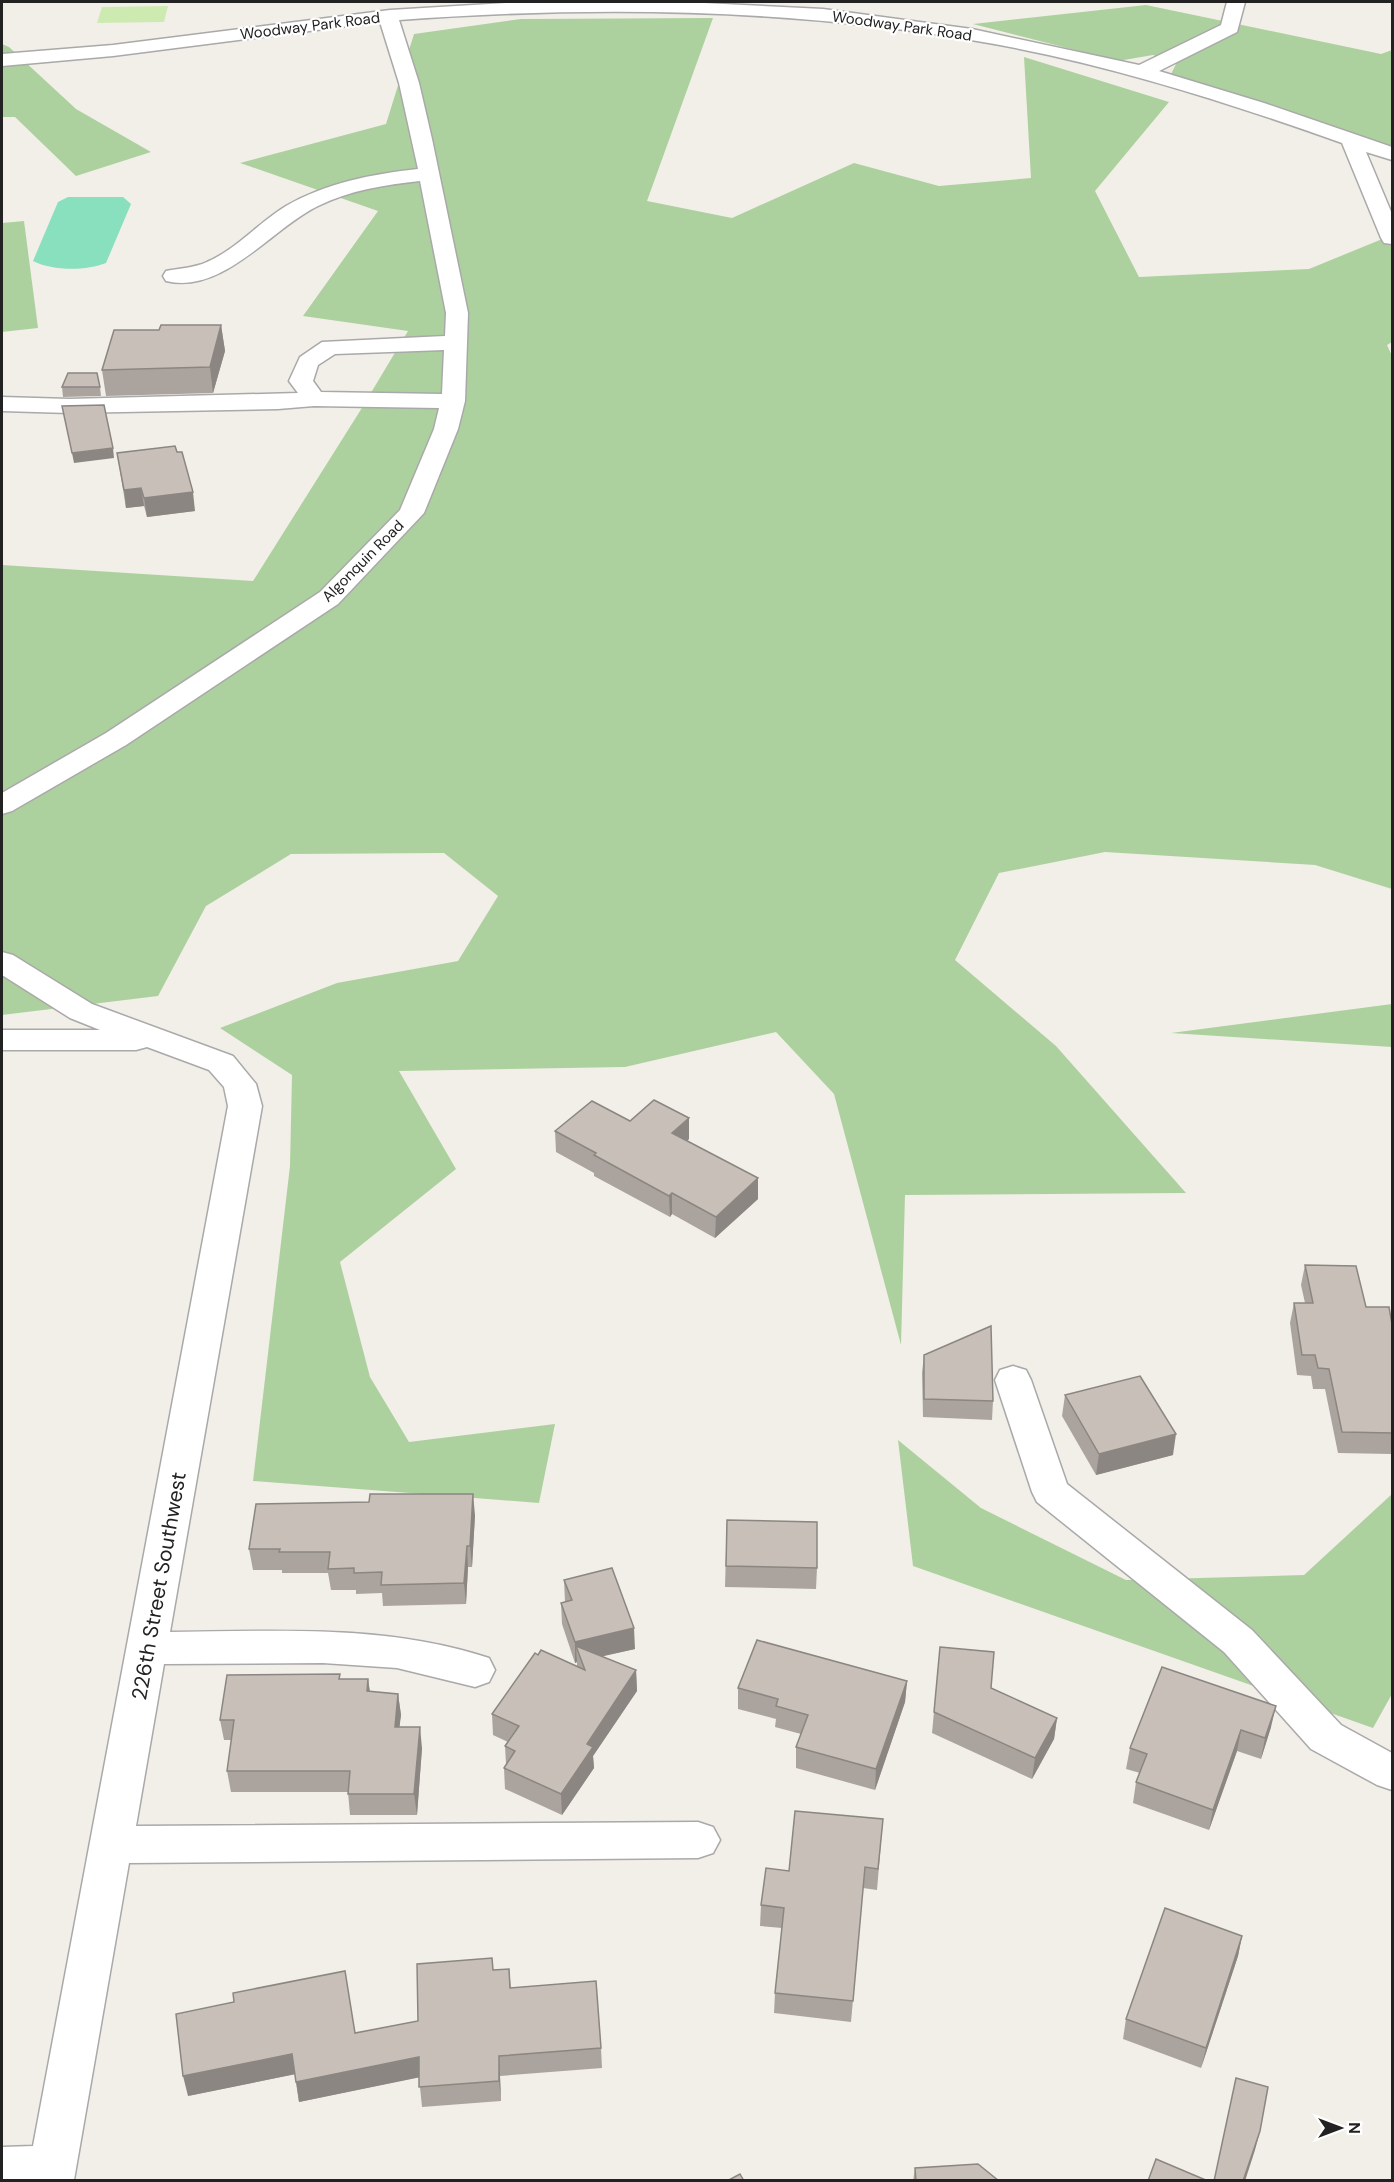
<svg xmlns="http://www.w3.org/2000/svg" width="1394" height="2182" viewBox="0 0 1394 2182" font-family="'DM Sans',sans-serif">
<style>
.grass{fill:#cdebb0}
.forest{fill:#add19e}
.pitch{fill:#88e0be}
.lines{fill:none;stroke-linecap:round;stroke-linejoin:round}
.minor-casing{stroke:#a9a9a9;stroke-width:3}
.minor{fill:#fff;fill-rule:evenodd}
.wall{fill:#aba49e}
.shaded-wall{fill:#8b8681}
.building{fill:#c7bfb8;stroke:#8b8681;stroke-width:1.5}
.labels{text-anchor:middle;dominant-baseline:central;stroke-width:4.5;stroke-linejoin:round;paint-order:stroke}
.far-street-label{font-size:15px;fill:#222;stroke:#fff}
.near-street-label{font-size:21px;fill:#222;stroke:#fff}
</style>
<rect width="100%" height="100%" fill="#f2efe9"/>
<!-- grass -->
<path class="grass" d="M 168,6 L 164,22 L 97,23 L 102,7 Z"/>
<!-- forest -->
<g class="forest">
<path d="M 1146,5 L 1381,54 L 1392,50 L 1392,149 L 1170,76 L 1176,64 L 1153,55 L 1118,61 L 973,24 Z"/>
<path d="M 713,18 L 647,201 L 732,218 L 854,163 L 939,186 L 1031,178 L 1024,57 L 1169,102 L 1095,191 L 1139,277 L 1309,269 L 1392,235 L 1392,342 L 1387,345 L 1392,356 L 1392,889 L 1315,865 L 1105,852 L 999,873 L 955,960 L 1056,1046 L 1186,1193 L 905,1195 L 901,1345 L 834,1094 L 776,1032 L 625,1067 L 399,1071 L 456,1169 L 340,1262 L 370,1377 L 409,1442 L 555,1424 L 539,1503 L 253,1481 L 290,1166 L 292,1075 L 220,1028 L 337,983 L 458,961 L 498,896 L 444,853 L 291,854 L 206,906 L 158,996 L 2,1015 L 2,565 L 253,581 L 360,411 L 408,331 L 303,316 L 378,211 L 240,163 L 386,124 L 414,34 L 521,19 Z"/>
<path d="M 2,44 L 9,47 L 76,109 L 151,152 L 76,176 L 15,117 L 2,117 Z"/>
<path d="M 24,221 L 38,328 L 2,332 L 2,223 Z"/>
<path d="M 1392,1004 L 1392,1047 L 1171,1033 Z"/>
<path d="M 898,1440 L 981,1508 L 1126,1580 L 1304,1575 L 1392,1494 L 1392,1694 L 1373,1728 L 913,1566 Z"/>
</g>
<!-- pitch -->
<path class="pitch" d="M 68,197 L 123,197 L 131,204 L 106,263 C 86,271 52,271 33,261 L 58,202 Z"/>
<g class="lines">
<!-- minor casing -->
<g class="minor-casing">
<g id="minor">
<path d="M 521,2 L 684,2 L 823,9 L 972,29 L 1139,65 L 1221,25 L 1227,2 L 1245,2 L 1237,32 L 1159,71 L 1264,103 L 1392,147 L 1392,160 L 1366,152 L 1392,214 L 1392,244 L 1384,243 L 1381,238 L 1342,143 C 1221,100 1099,61 971,40 C 782,8 589,6 399,20 L 419,83 L 432,139 L 468,313 L 465,401 L 458,429 L 424,513 L 338,604 L 126,745 L 12,811 L 2,814 L 2,793 L 106,733 L 320,592 L 400,510 L 434,429 L 439,408 L 314,406 L 278,409 L 69,413 L 2,411 L 2,397 L 69,399 L 298,393 L 289,381 L 300,357 L 322,342 L 445,336 L 446,313 L 420,181 C 385,185 350,190 318,206 C 272,228 223,295 166,281 L 163,276 L 166,271 C 180,268 194,268 207,262 C 237,249 258,223 286,206 C 326,183 372,174 418,169 L 399,83 L 380,22 L 113,56 L 2,66 L 2,54 L 113,45 L 390,10 ZM 444,350 L 442,394 L 321,392 L 313,381 L 318,365 L 335,354 Z"/>
<path d="M 2,952 L 13,955 L 92,1004 L 233,1056 L 256,1084 L 262,1106 L 170,1632 C 277,1631 386,1624 489,1658 L 495,1670 L 489,1682 L 475,1687 L 397,1668 L 323,1663 L 164,1664 L 136,1826 L 698,1822 L 713,1827 L 720,1840 L 713,1853 L 698,1858 L 129,1863 L 74,2180 L 2,2180 L 2,2147 L 33,2146 L 228,1106 L 224,1087 L 209,1070 L 147,1047 L 136,1050 L 2,1050 L 2,1030 L 100,1030 L 70,1018 L 2,975 Z"/>
<path d="M 1013,1366 L 1026,1370 L 1031,1380 L 1067,1484 L 1252,1630 L 1341,1725 L 1392,1753 L 1392,1790 L 1377,1785 L 1311,1749 L 1224,1652 L 1037,1502 L 1032,1492 L 995,1380 L 1000,1370 Z"/>
</g>
</g>
<!-- minor -->
<use href="#minor" class="minor"/>
</g>
<!-- wall -->
<g class="wall">
<path d="M 221,325 L 225,351 L 213,393 L 106,396 L 102,370 L 159,330 Z"/>
<path d="M 62,387 L 100,387 L 101,396 L 63,397 Z"/>
<path d="M 117,453 L 195,511 L 147,517 L 144,506 L 126,508 Z"/>
<path d="M 689,1118 L 689,1139 L 687,1141 L 758,1178 L 758,1199 L 715,1238 L 672,1214 L 670,1217 L 594,1176 L 594,1173 L 556,1152 L 555,1131 L 630,1121 Z"/>
<path d="M 1305,1265 L 1392,1324 L 1392,1454 L 1338,1453 L 1325,1389 L 1313,1389 L 1311,1376 L 1297,1375 L 1290,1323 L 1294,1303 L 1305,1303 L 1301,1285 Z"/>
<path d="M 924,1355 L 993,1401 L 992,1420 L 923,1417 L 922,1373 Z"/>
<path d="M 1065,1395 L 1173,1455 L 1096,1475 L 1062,1416 Z"/>
<path d="M 475,1515 L 472,1567 L 468,1567 L 466,1604 L 383,1606 L 382,1593 L 356,1594 L 356,1590 L 331,1590 L 328,1573 L 282,1573 L 282,1570 L 253,1570 L 249,1549 Z"/>
<path d="M 727,1520 L 817,1568 L 816,1589 L 725,1587 Z"/>
<path d="M 564,1580 L 635,1649 L 602,1656 L 636,1670 L 637,1691 L 593,1756 L 594,1768 L 562,1815 L 505,1789 L 504,1768 L 506,1764 L 505,1746 L 508,1742 L 493,1735 L 492,1714 L 577,1666 L 577,1662 L 575,1663 L 562,1624 L 561,1603 L 565,1602 Z"/>
<path d="M 940,1647 L 991,1688 L 1057,1718 L 1054,1739 L 1032,1779 L 932,1733 Z"/>
<path d="M 1162,1667 L 1271,1727 L 1261,1759 L 1237,1751 L 1209,1830 L 1133,1803 L 1136,1782 L 1140,1773 L 1126,1769 L 1130,1748 Z"/>
<path d="M 340,1674 L 340,1679 L 368,1679 L 370,1692 L 398,1694 L 401,1715 L 399,1727 L 422,1748 L 417,1815 L 350,1815 L 348,1792 L 231,1792 L 227,1771 L 231,1740 L 224,1740 L 220,1720 Z"/>
<path d="M 907,1681 L 905,1702 L 875,1790 L 796,1768 L 796,1747 L 801,1734 L 775,1727 L 776,1719 L 738,1709 L 738,1688 Z"/>
<path d="M 883,1819 L 877,1890 L 863,1888 L 851,2022 L 774,2013 L 775,1993 L 782,1928 L 760,1926 L 761,1905 L 789,1871 Z"/>
<path d="M 1242,1936 L 1238,1956 L 1201,2068 L 1123,2039 L 1126,2019 Z"/>
<path d="M 509,1969 L 511,1988 L 601,2048 L 602,2068 L 500,2076 L 501,2101 L 422,2107 L 419,2077 L 299,2102 L 295,2074 L 188,2096 L 355,2033 L 418,2021 L 493,1970 Z"/>
<path d="M 915,2168 L 999,2181 L 913,2181 Z"/>
</g>
<!-- shaded-wall -->
<g class="shaded-wall">
<path d="M 221,325 L 225,351 L 213,393 L 210,367 Z"/>
<path d="M 113,448 L 114,458 L 74,463 L 72,453 Z"/>
<path d="M 141,488 L 144,506 L 126,508 L 124,490 Z"/>
<path d="M 193,492 L 195,511 L 147,517 L 144,498 Z"/>
<path d="M 689,1118 L 689,1139 L 672,1154 L 672,1133 Z"/>
<path d="M 758,1178 L 758,1199 L 715,1238 L 716,1217 Z"/>
<path d="M 672,1193 L 672,1214 L 670,1217 L 669,1196 Z"/>
<path d="M 1176,1434 L 1173,1455 L 1096,1475 L 1099,1454 Z"/>
<path d="M 473,1494 L 475,1515 L 472,1567 L 470,1546 Z"/>
<path d="M 467,1546 L 468,1567 L 466,1604 L 464,1583 Z"/>
<path d="M 634,1628 L 635,1649 L 582,1661 L 576,1646 L 577,1662 L 575,1663 L 575,1642 Z"/>
<path d="M 636,1670 L 637,1691 L 593,1756 L 594,1768 L 562,1815 L 561,1794 L 587,1744 Z"/>
<path d="M 368,1679 L 371,1700 L 367,1691 Z"/>
<path d="M 907,1681 L 905,1702 L 875,1790 L 876,1769 Z"/>
<path d="M 398,1694 L 401,1715 L 397,1748 L 395,1727 Z"/>
<path d="M 1276,1706 L 1271,1727 L 1261,1759 L 1265,1738 Z"/>
<path d="M 1057,1718 L 1054,1739 L 1032,1779 L 1035,1758 Z"/>
<path d="M 420,1727 L 422,1748 L 417,1815 L 414,1794 Z"/>
<path d="M 1241,1730 L 1237,1751 L 1209,1830 L 1213,1810 Z"/>
<path d="M 1242,1936 L 1238,1956 L 1201,2068 L 1206,2048 Z"/>
<path d="M 292,2054 L 296,2074 L 188,2096 L 183,2076 Z"/>
<path d="M 499,2056 L 500,2076 L 501,2101 L 499,2081 Z"/>
<path d="M 419,2057 L 421,2077 L 299,2102 L 296,2082 Z"/>
<path d="M 1260,2131 L 1255,2150 L 1245,2181 L 1243,2181 Z"/>
</g>
<!-- building -->
<g class="building">
<path d="M 161,325 L 221,325 L 210,367 L 102,370 L 114,330 L 159,330 Z"/>
<path d="M 68,373 L 97,373 L 100,387 L 62,387 Z"/>
<path d="M 104,405 L 113,448 L 72,453 L 62,406 Z"/>
<path d="M 175,446 L 177,452 L 182,452 L 193,492 L 144,498 L 141,488 L 124,490 L 117,453 Z"/>
<path d="M 654,1100 L 689,1118 L 672,1133 L 758,1178 L 716,1217 L 672,1193 L 669,1196 L 594,1155 L 596,1153 L 555,1131 L 592,1101 L 630,1121 Z"/>
<path d="M 1305,1265 L 1356,1266 L 1366,1307 L 1389,1307 L 1392,1324 L 1392,1433 L 1342,1432 L 1329,1369 L 1318,1368 L 1315,1355 L 1302,1355 L 1294,1303 L 1313,1303 Z"/>
<path d="M 991,1326 L 993,1401 L 924,1399 L 924,1355 Z"/>
<path d="M 1140,1376 L 1176,1434 L 1099,1454 L 1065,1395 Z"/>
<path d="M 370,1494 L 473,1494 L 470,1546 L 467,1546 L 464,1583 L 381,1585 L 382,1572 L 354,1573 L 354,1568 L 328,1569 L 330,1552 L 279,1552 L 280,1549 L 249,1549 L 256,1504 L 369,1502 Z"/>
<path d="M 727,1520 L 817,1522 L 817,1568 L 726,1566 Z"/>
<path d="M 612,1568 L 634,1628 L 575,1642 L 561,1603 L 572,1600 L 564,1580 Z"/>
<path d="M 757,1640 L 907,1681 L 876,1769 L 796,1747 L 808,1715 L 776,1706 L 778,1699 L 738,1688 Z"/>
<path d="M 576,1646 L 636,1670 L 587,1744 L 593,1747 L 561,1794 L 504,1768 L 515,1751 L 505,1746 L 519,1726 L 492,1714 L 535,1653 L 538,1655 L 541,1650 L 585,1670 Z"/>
<path d="M 940,1647 L 994,1652 L 991,1688 L 1057,1718 L 1035,1758 L 934,1712 Z"/>
<path d="M 1162,1667 L 1276,1706 L 1265,1738 L 1241,1730 L 1213,1810 L 1136,1782 L 1147,1754 L 1130,1748 Z"/>
<path d="M 340,1674 L 339,1679 L 368,1679 L 367,1691 L 398,1694 L 395,1727 L 420,1727 L 414,1794 L 348,1794 L 350,1771 L 227,1771 L 234,1720 L 220,1720 L 227,1675 Z"/>
<path d="M 795,1811 L 883,1819 L 878,1869 L 865,1867 L 853,2001 L 775,1993 L 784,1908 L 761,1905 L 766,1868 L 789,1871 Z"/>
<path d="M 1165,1908 L 1242,1936 L 1206,2048 L 1126,2019 Z"/>
<path d="M 492,1958 L 493,1970 L 509,1969 L 510,1988 L 596,1981 L 601,2048 L 499,2056 L 499,2081 L 419,2087 L 419,2057 L 296,2082 L 292,2054 L 183,2076 L 176,2014 L 234,2002 L 233,1993 L 345,1971 L 355,2033 L 418,2021 L 417,1964 Z"/>
<path d="M 1236,2078 L 1268,2087 L 1260,2131 L 1243,2181 L 1214,2181 Z"/>
<path d="M 1156,2159 L 1208,2181 L 1148,2181 Z"/>
<path d="M 978,2164 L 999,2181 L 916,2181 L 915,2168 Z"/>
<path d="M 740,2174 L 744,2181 L 727,2181 Z"/>
</g>
<g class="labels">
<!-- far-street labels -->
<g class="far-street-label">
<text transform="translate(310 26) rotate(-7)">Woodway Park Road</text>
<text transform="translate(902 26) rotate(8)">Woodway Park Road</text>
<text transform="translate(363 561) rotate(-45)">Algonquin Road</text>
</g>
<!-- near-street labels -->
<g class="near-street-label">
<text transform="translate(159 1586) rotate(-80)">226th Street Southwest</text>
</g>
</g>
<!-- border -->
<rect width="1394" height="2182" fill="none" stroke="#222222" stroke-width="6"/>
<!-- north arrow -->
<g transform="translate(1340 2128) rotate(90)" stroke="#ffffff" stroke-width="4.5" paint-order="stroke">
<path d="M0-4.5L10 22L0 15L-10 22Z" fill="#222222"/>
<text y="-9" font-size="16" font-weight="bold" text-anchor="middle" fill="#222222">N</text>
</g>
</svg>
